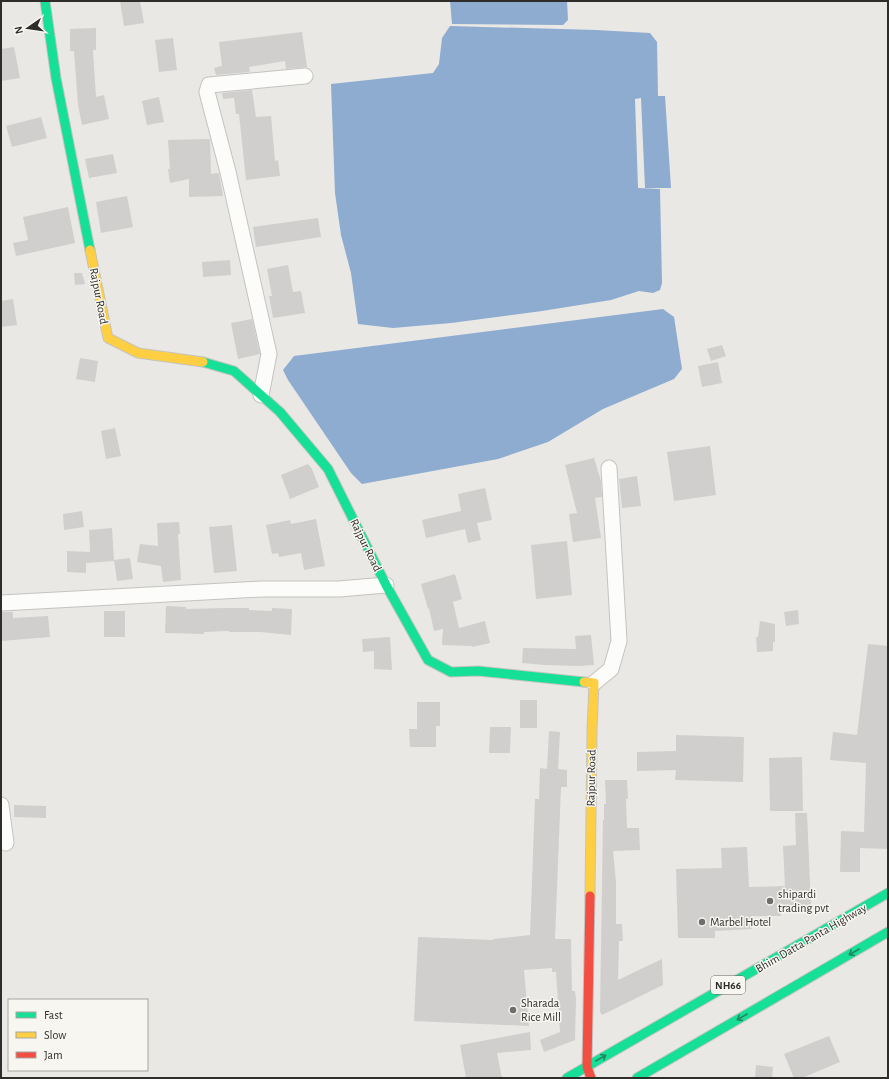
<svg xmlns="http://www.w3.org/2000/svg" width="889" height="1079" viewBox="0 0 889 1079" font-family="'Alegreya Sans',sans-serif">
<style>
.water{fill:#8eabd0}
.building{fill:#d0cfce}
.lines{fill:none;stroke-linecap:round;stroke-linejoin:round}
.street-casing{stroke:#c4c3c0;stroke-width:17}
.fast-casing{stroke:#c4c3c0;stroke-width:11}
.slow-casing{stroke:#c4c3c0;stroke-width:11}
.jam-casing{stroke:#c4c3c0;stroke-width:11}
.street{stroke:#fcfcfb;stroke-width:15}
.fast{stroke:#16e098;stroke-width:9}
.slow{stroke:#ffcf43;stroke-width:9}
.jam{stroke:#f24e42;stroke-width:9}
.oneway{stroke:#228662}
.poi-dot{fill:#6f6e6c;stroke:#f8f6f0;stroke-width:1.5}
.labels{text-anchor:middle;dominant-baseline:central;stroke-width:3;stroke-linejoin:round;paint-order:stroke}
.shield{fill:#f8f6f0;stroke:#6b6966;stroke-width:1}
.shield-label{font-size:11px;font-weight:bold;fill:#2e2d2b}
.street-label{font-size:12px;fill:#2e2d2b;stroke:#f8f6f0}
.poi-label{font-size:12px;fill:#2e2d2b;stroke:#f8f6f0;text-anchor:start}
</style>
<rect width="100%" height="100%" fill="#e9e8e5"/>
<!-- water -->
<g class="water">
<path d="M 450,1 L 567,1 L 568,20 L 563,25 L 452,24 Z"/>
<path d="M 450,26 L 596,30 L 650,33 L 657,42 L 658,96 L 665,96 L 671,188 L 645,188 L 641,98 L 635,99 L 638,188 L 660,189 L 662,283 L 660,290 L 653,293 L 639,291 L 611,300 L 542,311 L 451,323 L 393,328 L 358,324 L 351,273 L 341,235 L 335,193 L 331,84 L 433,73 L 439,64 L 442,38 Z"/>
<path d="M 663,309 L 674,317 L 682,369 L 674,379 L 603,409 L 548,442 L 498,459 L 362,484 L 351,473 L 288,380 L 283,370 L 294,356 Z"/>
</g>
<!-- building -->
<g class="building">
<path d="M 120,1 L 140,1 L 144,23 L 124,26 Z"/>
<path d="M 96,28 L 96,50 L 93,50 L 96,97 L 104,95 L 109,119 L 82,125 L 78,105 L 74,51 L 70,51 L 70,29 Z"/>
<path d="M 302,32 L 307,67 L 286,69 L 285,61 L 249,67 L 250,72 L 216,75 L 214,68 L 222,66 L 219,42 Z"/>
<path d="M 173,38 L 177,70 L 159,72 L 155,40 Z"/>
<path d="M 14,47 L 20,78 L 1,81 L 1,49 Z"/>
<path d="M 252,90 L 256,117 L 271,116 L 275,161 L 278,160 L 280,176 L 246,180 L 239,114 L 236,114 L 234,98 L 223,99 L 222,93 Z"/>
<path d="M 159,97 L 164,122 L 147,125 L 142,101 Z"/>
<path d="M 41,117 L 47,138 L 12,147 L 6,126 Z"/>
<path d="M 210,139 L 211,174 L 219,173 L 223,196 L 189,197 L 189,179 L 170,183 L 168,169 L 170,169 L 168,140 Z"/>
<path d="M 113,154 L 117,173 L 89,178 L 85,159 Z"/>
<path d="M 127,196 L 133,227 L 101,233 L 96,202 Z"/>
<path d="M 68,207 L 75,243 L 16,256 L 13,243 L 28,240 L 23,217 Z"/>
<path d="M 318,218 L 321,237 L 256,247 L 253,227 Z"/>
<path d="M 230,260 L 231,275 L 203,277 L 202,262 Z"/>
<path d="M 288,265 L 293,292 L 301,291 L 305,313 L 273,318 L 269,296 L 272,296 L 267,269 Z"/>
<path d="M 74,273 L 82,273 L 85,284 L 75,285 Z"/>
<path d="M 13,299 L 17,325 L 1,327 L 1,301 Z"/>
<path d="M 252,319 L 260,354 L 238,359 L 231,323 Z"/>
<path d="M 722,345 L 726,356 L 711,361 L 707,349 Z"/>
<path d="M 80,358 L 98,361 L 95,382 L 76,379 Z"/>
<path d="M 718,362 L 722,383 L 702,387 L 698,366 Z"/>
<path d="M 115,428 L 121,456 L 106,459 L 101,431 Z"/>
<path d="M 710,446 L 716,495 L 674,501 L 667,452 Z"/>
<path d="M 594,458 L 601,481 L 602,497 L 595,498 L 601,538 L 573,542 L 569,514 L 577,513 L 565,465 Z"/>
<path d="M 308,464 L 312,469 L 319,487 L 290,499 L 281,475 Z"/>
<path d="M 637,476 L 641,506 L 622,508 L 619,479 Z"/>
<path d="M 485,488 L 492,520 L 477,523 L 481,540 L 468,543 L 465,529 L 426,538 L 422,520 L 461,511 L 458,494 Z"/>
<path d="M 82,511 L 84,527 L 64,530 L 63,514 Z"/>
<path d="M 316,519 L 325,566 L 304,570 L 301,553 L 279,557 L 278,553 L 272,554 L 266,525 L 290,520 L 291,524 Z"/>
<path d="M 179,522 L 180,534 L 178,534 L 181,580 L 163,582 L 161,566 L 137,562 L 140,544 L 158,546 L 157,523 Z"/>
<path d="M 232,525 L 237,571 L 214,573 L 209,527 Z"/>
<path d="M 112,528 L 114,561 L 86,563 L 86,573 L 67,572 L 67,551 L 90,552 L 89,530 Z"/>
<path d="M 567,541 L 572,595 L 536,599 L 531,545 Z"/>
<path d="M 130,558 L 133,579 L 117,581 L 114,560 Z"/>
<path d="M 455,574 L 462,599 L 453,602 L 459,628 L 485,621 L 490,643 L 472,647 L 472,646 L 442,645 L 443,629 L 434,631 L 429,608 L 428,609 L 421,584 Z"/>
<path d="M 166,606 L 186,607 L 186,609 L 224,608 L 249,608 L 249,610 L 272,611 L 272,608 L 292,609 L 291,635 L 260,632 L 229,632 L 229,631 L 204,632 L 204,634 L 165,633 Z"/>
<path d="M 798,610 L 799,624 L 786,626 L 784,612 Z"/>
<rect x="104" y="611" width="21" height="26"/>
<path d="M 1,612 L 13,612 L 13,618 L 48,616 L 50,637 L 1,641 Z"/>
<path d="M 760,621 L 775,624 L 775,642 L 773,642 L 773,651 L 757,652 L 756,637 L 758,637 Z"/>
<path d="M 591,635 L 594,665 L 579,666 L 545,665 L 522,663 L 523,648 L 576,649 L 575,636 Z"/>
<path d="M 390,637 L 392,670 L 374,669 L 374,651 L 363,652 L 362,639 Z"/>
<path d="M 868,644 L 888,646 L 888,849 L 860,848 L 860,872 L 840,872 L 841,831 L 864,832 L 866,763 L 830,760 L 833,732 L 857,735 Z"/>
<rect x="520" y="700" width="17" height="28"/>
<path d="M 417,702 L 440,702 L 440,726 L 436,726 L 436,747 L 410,747 L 409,729 L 417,729 Z"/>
<path d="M 490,727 L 511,727 L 510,753 L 489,753 Z"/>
<path d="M 549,731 L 560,732 L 558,769 L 567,770 L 567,787 L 561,787 L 555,939 L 571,939 L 572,991 L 575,991 L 576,999 L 575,1040 L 544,1052 L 540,1040 L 560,1032 L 556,972 L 552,972 L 552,968 L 524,970 L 529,1026 L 414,1021 L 418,937 L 493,940 L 493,939 L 530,935 L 535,799 L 539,799 L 540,768 L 547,769 Z"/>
<path d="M 676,735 L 744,737 L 743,782 L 675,780 L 676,770 L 637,771 L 637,752 L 676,751 Z"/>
<path d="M 802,757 L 803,811 L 770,811 L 769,758 Z"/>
<path d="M 605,780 L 627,780 L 628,799 L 626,799 L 627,828 L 639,828 L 640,850 L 613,851 L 616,882 L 616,924 L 622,924 L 623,941 L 619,941 L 618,980 L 662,959 L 663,985 L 602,1015 L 600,1012 L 603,820 L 604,820 L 604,804 L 606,804 Z"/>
<path d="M 14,805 L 46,806 L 46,818 L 14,817 Z"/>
<path d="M 795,813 L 807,813 L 811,906 L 781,908 L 781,916 L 751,916 L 752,929 L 715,931 L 715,938 L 678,938 L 676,869 L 722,868 L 721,848 L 747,847 L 749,887 L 785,886 L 783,846 L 796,845 Z"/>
<path d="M 530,1032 L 531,1050 L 497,1053 L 502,1078 L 466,1078 L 460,1045 Z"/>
<path d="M 829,1036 L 840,1062 L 802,1078 L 794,1078 L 784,1054 Z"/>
<path d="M 756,1065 L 773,1067 L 772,1078 L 755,1078 Z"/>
</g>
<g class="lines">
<!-- street casing -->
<g class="street-casing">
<g id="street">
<path d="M 261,395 L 269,354 L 228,172 L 207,92 L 209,85 L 305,76"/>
<path d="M 1,603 L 262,589 L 339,589 L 386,585"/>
<path d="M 594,683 L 611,669 L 619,641 L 609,468"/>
<path d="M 1,805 L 6,843"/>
</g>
</g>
<!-- fast casing -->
<g class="fast-casing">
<g id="fast">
<path d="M 45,1 L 56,78 L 90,250"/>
<path d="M 203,362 L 234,371 L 280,412 L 328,469 L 386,585 L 428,660 L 451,672 L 478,671 L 584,682"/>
<path d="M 567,1078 L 888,893"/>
<path d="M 637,1078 L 888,932"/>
</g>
</g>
<!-- slow casing -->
<g class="slow-casing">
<g id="slow">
<path d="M 90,250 L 108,338 L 138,353 L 203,362"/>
<path d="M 584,682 L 594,683 L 592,730 L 590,896"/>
</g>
</g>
<!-- jam casing -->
<g class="jam-casing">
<path id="jam" d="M 590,896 L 587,1067 L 591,1078"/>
</g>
<!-- street -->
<use href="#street" class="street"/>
<!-- fast -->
<use href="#fast" class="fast"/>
<!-- slow -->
<use href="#slow" class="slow"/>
<!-- jam -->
<use href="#jam" class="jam"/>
</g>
<!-- one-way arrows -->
<defs><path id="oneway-shaft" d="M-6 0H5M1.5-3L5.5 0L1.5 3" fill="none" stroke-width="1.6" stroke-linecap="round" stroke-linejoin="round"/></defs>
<g class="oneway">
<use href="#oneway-shaft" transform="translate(854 952) rotate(150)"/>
<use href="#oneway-shaft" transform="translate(742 1017) rotate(150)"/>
<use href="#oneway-shaft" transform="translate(601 1058) rotate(-30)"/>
</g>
<!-- markers -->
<g class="poi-dot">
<circle cx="770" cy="901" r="4"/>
<circle cx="702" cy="922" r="4"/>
<circle cx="513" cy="1010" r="4"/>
</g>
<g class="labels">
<!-- shield labels -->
<rect class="shield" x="711" y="976" width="34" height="18" rx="3"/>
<g class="shield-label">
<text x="728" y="985">NH66</text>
</g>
<!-- street labels -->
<g class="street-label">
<text transform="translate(99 296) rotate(79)">Rajpur Road</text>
<text transform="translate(366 545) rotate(64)">Rajpur Road</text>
<text transform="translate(591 778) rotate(-89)">Rajpur Road</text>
<text transform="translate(811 938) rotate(-30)">Bhim Datta Panta Highway</text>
</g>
<!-- poi labels -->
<g class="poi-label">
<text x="778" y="894">shipardi<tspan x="778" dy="14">trading pvt</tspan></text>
<text x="710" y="922">Marbel Hotel</text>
<text x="521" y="1003">Sharada<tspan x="521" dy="14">Rice Mill</tspan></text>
</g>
</g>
<!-- border -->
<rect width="889" height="1079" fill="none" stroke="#2e2d2b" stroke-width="4"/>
<!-- legend -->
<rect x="8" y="999" width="140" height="72" fill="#f8f6f0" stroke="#a7a6a1"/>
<rect x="16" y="1012" width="20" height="6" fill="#16e098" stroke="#a7a6a1"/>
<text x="44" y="1019" font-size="12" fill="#2e2d2b">Fast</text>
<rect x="16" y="1032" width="20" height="6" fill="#ffcf43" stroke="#a7a6a1"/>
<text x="44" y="1039" font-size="12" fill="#2e2d2b">Slow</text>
<rect x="16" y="1052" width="20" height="6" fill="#f24e42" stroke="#a7a6a1"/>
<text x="44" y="1059" font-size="12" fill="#2e2d2b">Jam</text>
<!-- north arrow -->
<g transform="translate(28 28) rotate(257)" stroke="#f8f6f0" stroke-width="3" paint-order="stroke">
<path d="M0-3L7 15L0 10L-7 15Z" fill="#2e2d2b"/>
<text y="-6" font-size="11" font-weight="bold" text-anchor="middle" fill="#2e2d2b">N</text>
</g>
</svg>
